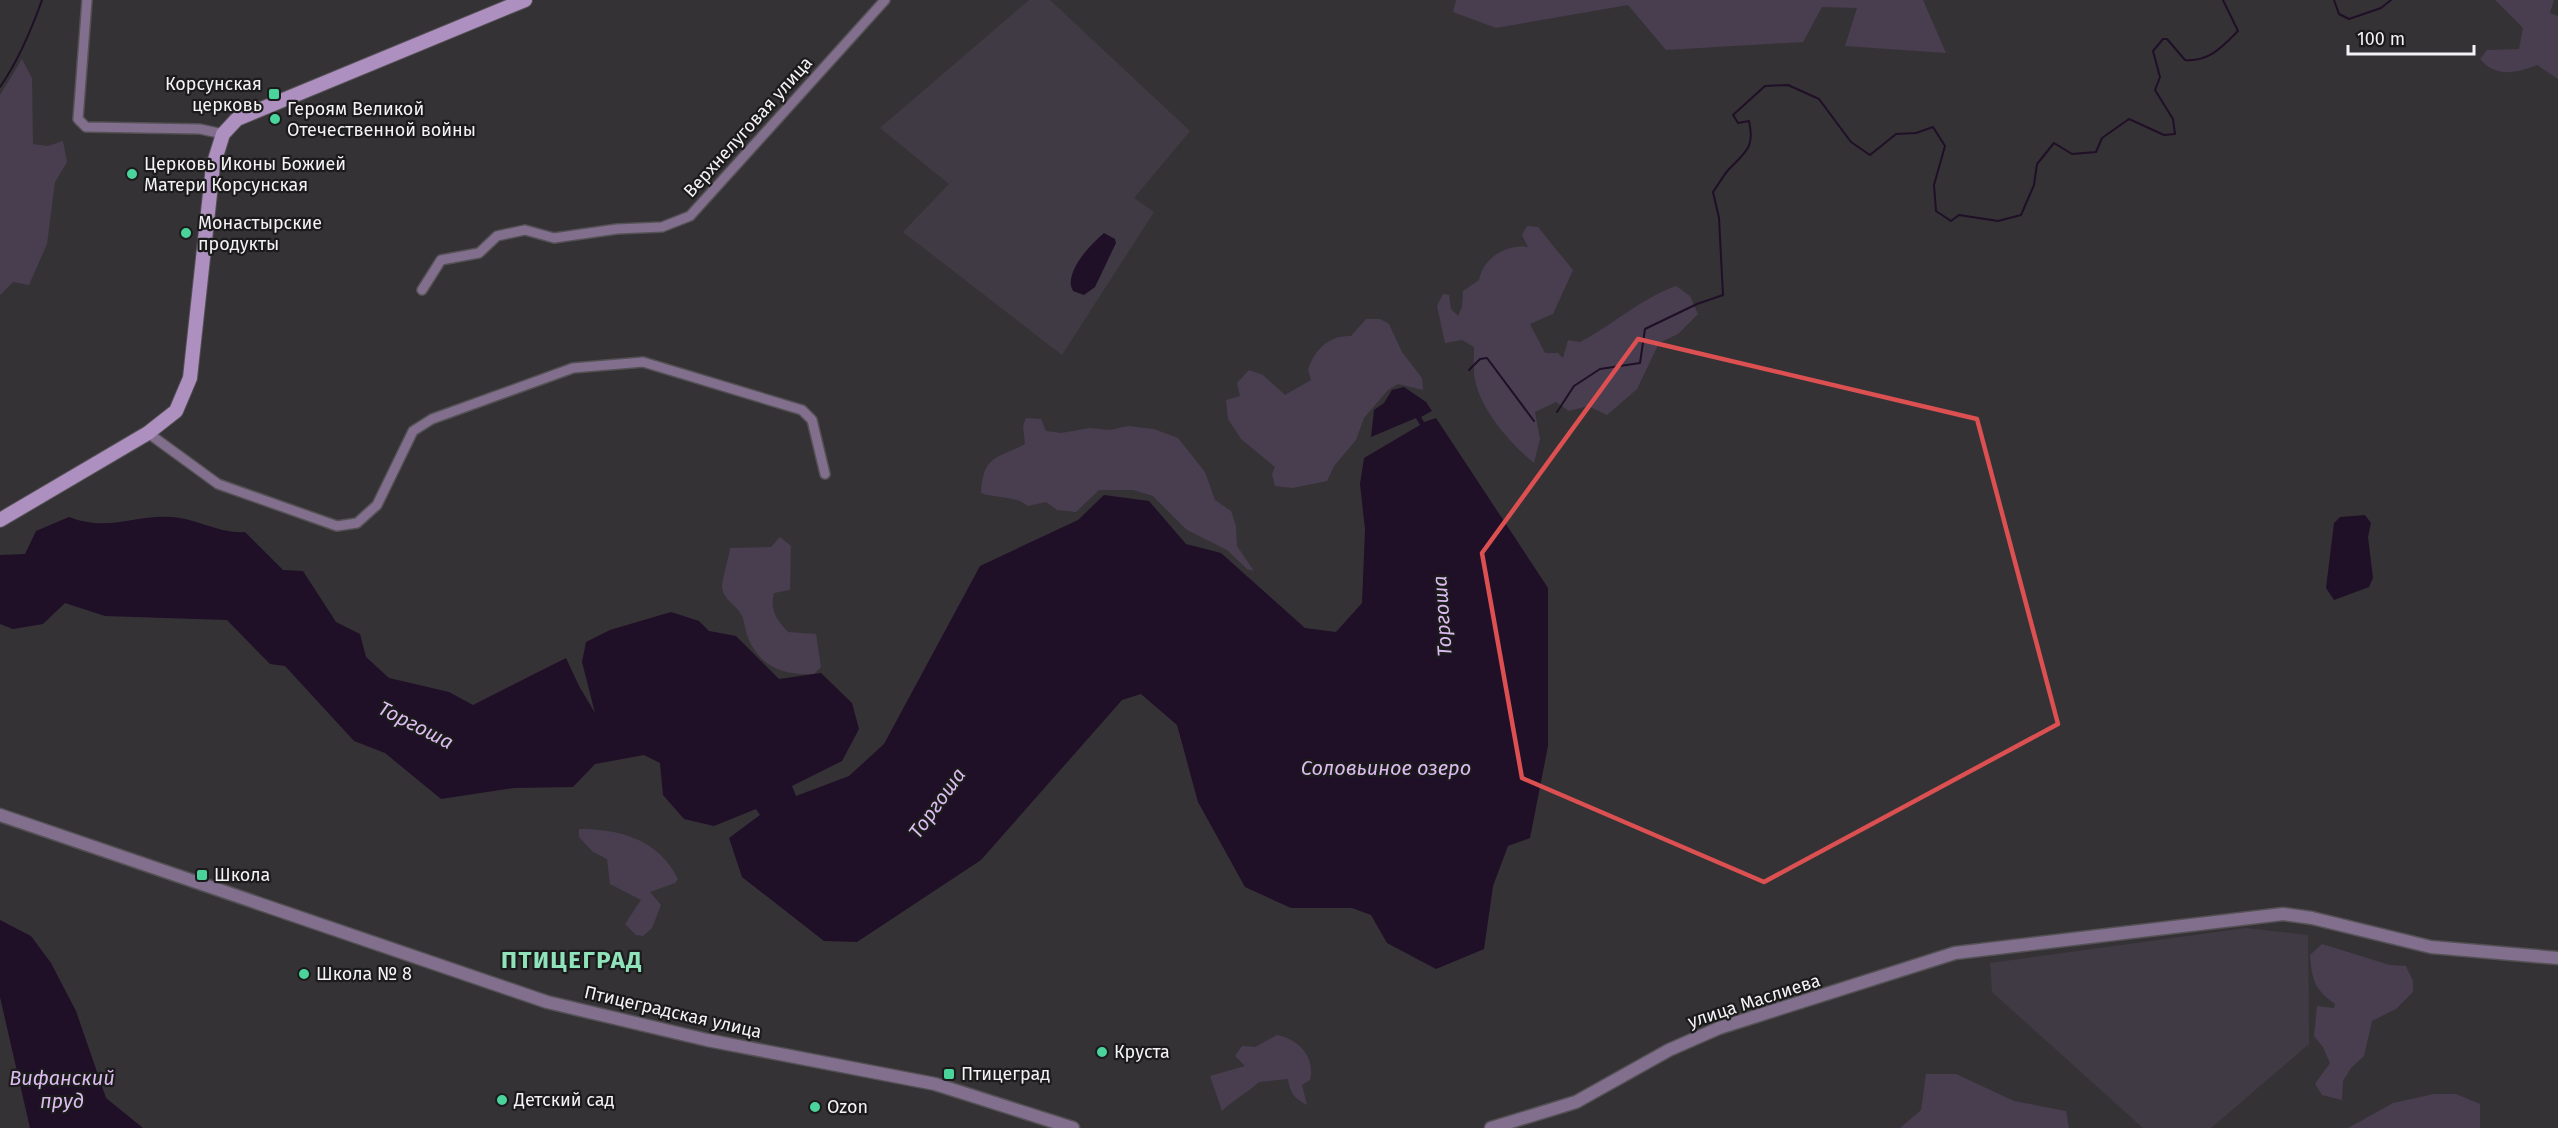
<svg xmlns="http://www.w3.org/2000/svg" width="2558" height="1128" viewBox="0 0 2558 1128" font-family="'Fira Sans',sans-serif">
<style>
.built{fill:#403a44}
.green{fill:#483e4f}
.water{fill:#1f0f27}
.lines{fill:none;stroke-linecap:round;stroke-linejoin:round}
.stream{stroke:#1f0f27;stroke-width:2}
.minor-casing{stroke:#545155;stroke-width:12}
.tertiary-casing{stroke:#545155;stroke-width:15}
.secondary-casing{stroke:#545155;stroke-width:16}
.minor{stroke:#816f8d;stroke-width:9}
.tertiary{stroke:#816f8d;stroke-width:12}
.secondary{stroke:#ad90bf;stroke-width:14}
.marked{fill:none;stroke:#dc5051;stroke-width:4.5;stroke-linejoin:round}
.poi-dot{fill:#4ad49c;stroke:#1c1b1c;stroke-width:2}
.labels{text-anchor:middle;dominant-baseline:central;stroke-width:4.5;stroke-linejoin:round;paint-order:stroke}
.poi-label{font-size:18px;fill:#f4f2f5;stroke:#1c1b1c;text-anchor:start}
.street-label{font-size:18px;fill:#f4f2f5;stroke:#1c1b1c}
.water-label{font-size:20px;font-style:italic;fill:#dcbbf0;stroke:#1c1b1c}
.district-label{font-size:24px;font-weight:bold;letter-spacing:1.5px;fill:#8fe2ba;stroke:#1c1b1c}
</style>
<rect width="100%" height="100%" fill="#353236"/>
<!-- built -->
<g class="built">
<path d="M 1029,0 L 1050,0 L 1190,131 L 1134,198 L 1154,212 L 1062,355 L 903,232 L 949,184 L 880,128 Z"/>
<path d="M 2246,928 L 2308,935 L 2309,1044 L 2211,1128 L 2143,1128 L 1992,992 L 1990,963 Z"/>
</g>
<!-- green -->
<g class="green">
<path d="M 1456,0 L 1923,0 L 1946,53 L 1845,46 L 1857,8 L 1822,7 L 1803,42 L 1666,50 L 1628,5 L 1496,28 L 1453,12 Z"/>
<path d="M 2495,0 L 2554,0 L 2550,13 L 2558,16 L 2558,79 L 2537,65 C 2516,73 2496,78 2480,59 L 2487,50 L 2519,49 L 2523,28 Z"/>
<path d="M 22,59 L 32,78 L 33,144 L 48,146 L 63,141 L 67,162 L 55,182 L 47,244 L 29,285 L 13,282 L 0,295 L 0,95 Z"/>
<path d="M 1527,226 L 1538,227 L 1573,270 L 1553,314 L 1530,324 L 1545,353 L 1558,353 L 1563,358 L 1568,340 L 1580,342 C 1613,325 1641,298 1676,286 L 1690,296 L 1698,314 L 1678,334 L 1659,343 L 1637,389 L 1607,415 L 1588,406 L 1569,411 L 1556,402 L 1535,412 L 1540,439 L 1534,463 C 1510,443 1482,412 1475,380 C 1473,370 1474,358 1474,347 L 1462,340 L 1445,343 L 1437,306 L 1443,294 L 1449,295 L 1451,309 L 1458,316 L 1462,307 L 1463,291 L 1479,280 C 1483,258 1506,244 1528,247 L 1522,235 Z"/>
<path d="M 1366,319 L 1380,319 L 1389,324 L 1402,352 L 1422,378 L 1423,390 L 1398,384 L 1388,390 L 1364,418 L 1356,440 L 1334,466 L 1327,481 L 1292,488 L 1275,486 L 1272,474 L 1275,467 L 1241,439 L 1228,419 L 1226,400 L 1240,396 L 1237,383 L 1249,370 L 1263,375 L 1285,395 L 1311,380 L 1308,370 C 1314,350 1329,335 1351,336 Z"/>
<path d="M 1026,418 L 1041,419 L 1046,431 L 1061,433 L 1090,428 L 1110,430 L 1128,426 L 1154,429 L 1178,438 L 1205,472 L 1215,500 L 1231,511 L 1236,526 L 1237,546 L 1254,571 L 1247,569 L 1227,550 L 1187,530 L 1153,496 L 1133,490 L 1099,490 L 1076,512 L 1057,510 L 1046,502 L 1028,506 C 1014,495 998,499 981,493 C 983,454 998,459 1025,444 L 1023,426 Z"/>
<path d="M 780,537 L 791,546 L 790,590 L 774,593 C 770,610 776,619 788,632 L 816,634 L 821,667 L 814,674 C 786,675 762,669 749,640 C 745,632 745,622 741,614 C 736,605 724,600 722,588 C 721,584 729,557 730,548 L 771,547 Z"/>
<path d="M 579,829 C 620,829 658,839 678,879 L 675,883 L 650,892 L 661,905 L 652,928 L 643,936 L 636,935 L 625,924 L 641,900 L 610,884 L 607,859 L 593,852 L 579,837 Z"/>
<path d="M 2322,944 L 2390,965 L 2406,966 L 2413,981 L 2413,992 L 2396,1009 L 2372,1021 L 2364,1056 L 2351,1068 L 2343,1081 L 2342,1100 L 2322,1095 L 2315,1084 L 2330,1063 L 2323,1047 L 2314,1036 L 2317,1006 L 2334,1008 L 2335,1004 C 2314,989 2312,980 2310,955 Z"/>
<path d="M 1277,1035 C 1298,1039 1316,1057 1310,1080 L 1302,1085 L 1307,1105 C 1294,1098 1290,1093 1288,1079 L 1259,1082 C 1247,1093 1233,1100 1222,1111 L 1210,1076 L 1245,1066 L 1235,1056 L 1242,1046 L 1255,1047 Z"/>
<path d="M 1926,1074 L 1956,1074 L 2014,1101 L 2066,1111 L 2069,1128 L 1900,1128 L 1921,1110 Z"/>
<path d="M 2434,1094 L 2456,1094 L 2480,1104 L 2480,1128 L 2348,1128 L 2393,1103 Z"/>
</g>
<!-- water -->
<g class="water">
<path d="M 1104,233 L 1115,239 L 1116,243 L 1095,287 L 1084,295 L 1073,291 L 1071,286 C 1068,268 1091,244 1104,233 Z"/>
<path d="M 1404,387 L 1426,402 L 1432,411 L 1421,417 L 1424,422 L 1436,418 L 1548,588 L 1548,746 L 1530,838 L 1508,846 L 1493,886 L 1484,949 L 1436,969 L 1387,943 L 1371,915 L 1352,908 L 1291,908 L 1245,887 L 1198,802 L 1177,725 L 1141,694 L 1122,700 L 981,860 L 857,942 L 824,941 L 742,877 L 729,838 L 760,815 L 756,809 L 714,826 L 684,819 L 663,795 L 660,763 L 644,755 L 595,764 L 573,787 L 514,788 L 441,799 L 385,753 L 354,741 L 285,666 L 270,664 L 227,620 L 105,616 L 65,603 L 43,624 L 13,629 L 0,624 L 0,555 L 25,554 L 36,531 L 69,517 C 108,532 133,515 171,517 C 196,518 219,534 245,532 L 283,570 L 303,571 L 336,622 L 360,634 L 366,657 L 389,678 L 449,692 L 473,705 L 566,658 L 579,686 L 595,713 L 582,662 L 586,642 L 610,630 L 671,612 L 699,621 L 709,631 L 736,636 L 779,679 L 821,673 L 852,703 L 859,729 L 842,761 L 792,786 L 796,796 L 849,776 L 884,744 L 980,566 L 1078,520 L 1104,495 L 1149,501 L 1186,544 L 1221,553 L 1305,628 L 1336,632 L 1362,603 L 1365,529 L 1360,484 L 1364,458 L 1420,425 L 1416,418 L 1371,437 L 1374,410 L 1384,403 L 1392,390 Z"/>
<path d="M 2365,515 L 2371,523 L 2368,537 L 2373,578 L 2369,587 L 2334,600 L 2326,588 L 2334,523 L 2340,517 Z"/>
<path d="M 0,920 L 31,936 L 51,963 L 76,1011 L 106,1098 L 143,1128 L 30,1128 L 0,997 Z"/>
</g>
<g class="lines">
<!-- stream -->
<g class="stream">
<path d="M 2334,0 L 2339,14 L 2349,19 L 2381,8 L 2391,0"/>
<path d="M 0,87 C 19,60 31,31 42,0"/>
<path d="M 1469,370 L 1480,359 L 1487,358 L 1534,421"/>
<path d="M 1557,412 L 1574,386 L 1600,369 L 1640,363 L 1645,329 L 1697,304 L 1723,295 L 1719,218 L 1713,192 C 1718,185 1723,176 1729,169 C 1746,152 1755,147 1749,121 L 1738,123 L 1733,115 L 1765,86 L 1788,85 L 1819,99 L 1851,142 L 1870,155 L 1896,134 L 1916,133 L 1933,127 L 1945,146 L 1934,185 L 1936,211 L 1951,221 L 1959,215 L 1998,221 L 2021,215 L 2034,185 L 2037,164 L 2054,143 L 2072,154 L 2096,152 L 2102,138 L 2129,119 L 2164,135 L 2175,134 L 2173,119 L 2155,90 L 2160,77 L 2153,51 L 2163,39 L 2167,39 L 2185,60 C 2209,62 2222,47 2238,31 L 2223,0"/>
</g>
<!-- minor casing -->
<g class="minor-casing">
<g id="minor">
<path d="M 87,0 L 78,119 L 86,127 L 200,129 L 223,134"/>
<path d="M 422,290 L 441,260 L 479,253 L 497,236 L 525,230 L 554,238 L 617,229 L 662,227 L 690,216 L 885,0"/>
<path d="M 148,433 L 218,484 L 337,526 L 357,523 L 377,505 L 413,431 L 432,419 L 573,368 L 643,362 L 802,410 L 812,420 L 825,474"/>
</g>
</g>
<!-- tertiary casing -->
<g class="tertiary-casing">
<g id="tertiary">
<path d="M 0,815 L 547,1002 L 707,1040 L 935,1084 L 1073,1128"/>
<path d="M 1491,1128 L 1576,1102 L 1669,1050 L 1719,1028 L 1955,953 L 2283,914 L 2312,918 L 2431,947 L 2558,958"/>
</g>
</g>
<!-- secondary casing -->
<g class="secondary-casing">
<path id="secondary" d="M 0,520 L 148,433 L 176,411 L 190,378 L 213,166 L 223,134 L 237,119 L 525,0"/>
</g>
<!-- minor -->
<use href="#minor" class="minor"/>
<!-- tertiary -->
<use href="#tertiary" class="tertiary"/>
<!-- secondary -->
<use href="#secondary" class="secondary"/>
</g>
<!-- marked area -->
<path class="marked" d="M 1638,339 L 1977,419 L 2058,724 L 1764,882 L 1522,778 L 1482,553 Z"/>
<!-- markers -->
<g class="poi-dot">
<rect x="268" y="88" width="12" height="12" rx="3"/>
<circle cx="275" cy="119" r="6"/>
<circle cx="132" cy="174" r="6"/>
<circle cx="186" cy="233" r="6"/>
<rect x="196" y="869" width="12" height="12" rx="3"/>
<circle cx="304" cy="974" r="6"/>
<circle cx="1102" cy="1052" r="6"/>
<rect x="943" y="1068" width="12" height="12" rx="3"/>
<circle cx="502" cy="1100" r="6"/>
<circle cx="815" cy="1107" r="6"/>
</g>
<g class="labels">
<!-- poi labels -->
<g class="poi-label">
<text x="262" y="84" text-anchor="end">Корсунская<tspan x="262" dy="21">церковь</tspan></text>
<text x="287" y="109">Героям Великой<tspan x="287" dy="21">Отечественной войны</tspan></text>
<text x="144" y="164">Церковь Иконы Божией<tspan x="144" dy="21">Матери Корсунская</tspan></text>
<text x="198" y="223">Монастырские<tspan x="198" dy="21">продукты</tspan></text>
<text x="214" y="875">Школа</text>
<text x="316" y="974">Школа № 8</text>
<text x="1114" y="1052">Круста</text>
<text x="961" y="1074">Птицеград</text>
<text x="514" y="1100">Детский сад</text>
<text x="827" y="1107">Ozon</text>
</g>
<!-- street labels -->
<g class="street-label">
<text transform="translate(748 127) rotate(-48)">Верхнелуговая улица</text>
<text transform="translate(1754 1001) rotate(-18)">улица Маслиева</text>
<text transform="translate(673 1012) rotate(13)">Птицеградская улица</text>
</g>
<!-- water labels -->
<g class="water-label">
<text transform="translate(1442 616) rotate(-94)">Торгоша</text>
<text transform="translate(416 725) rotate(27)">Торгоша</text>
<text x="1386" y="768">Соловьиное озеро</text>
<text transform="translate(937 803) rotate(-54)">Торгоша</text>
<text x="62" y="1078">Вифанский<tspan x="62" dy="23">пруд</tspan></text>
</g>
<!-- district labels -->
<g class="district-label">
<text x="572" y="960">ПТИЦЕГРАД</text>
</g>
</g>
<!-- scale -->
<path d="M2348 45v9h126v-9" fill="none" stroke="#f4f2f5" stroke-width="3"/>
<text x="2357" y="45" font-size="18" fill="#f4f2f5" stroke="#1c1b1c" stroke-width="4.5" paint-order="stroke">100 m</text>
</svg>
